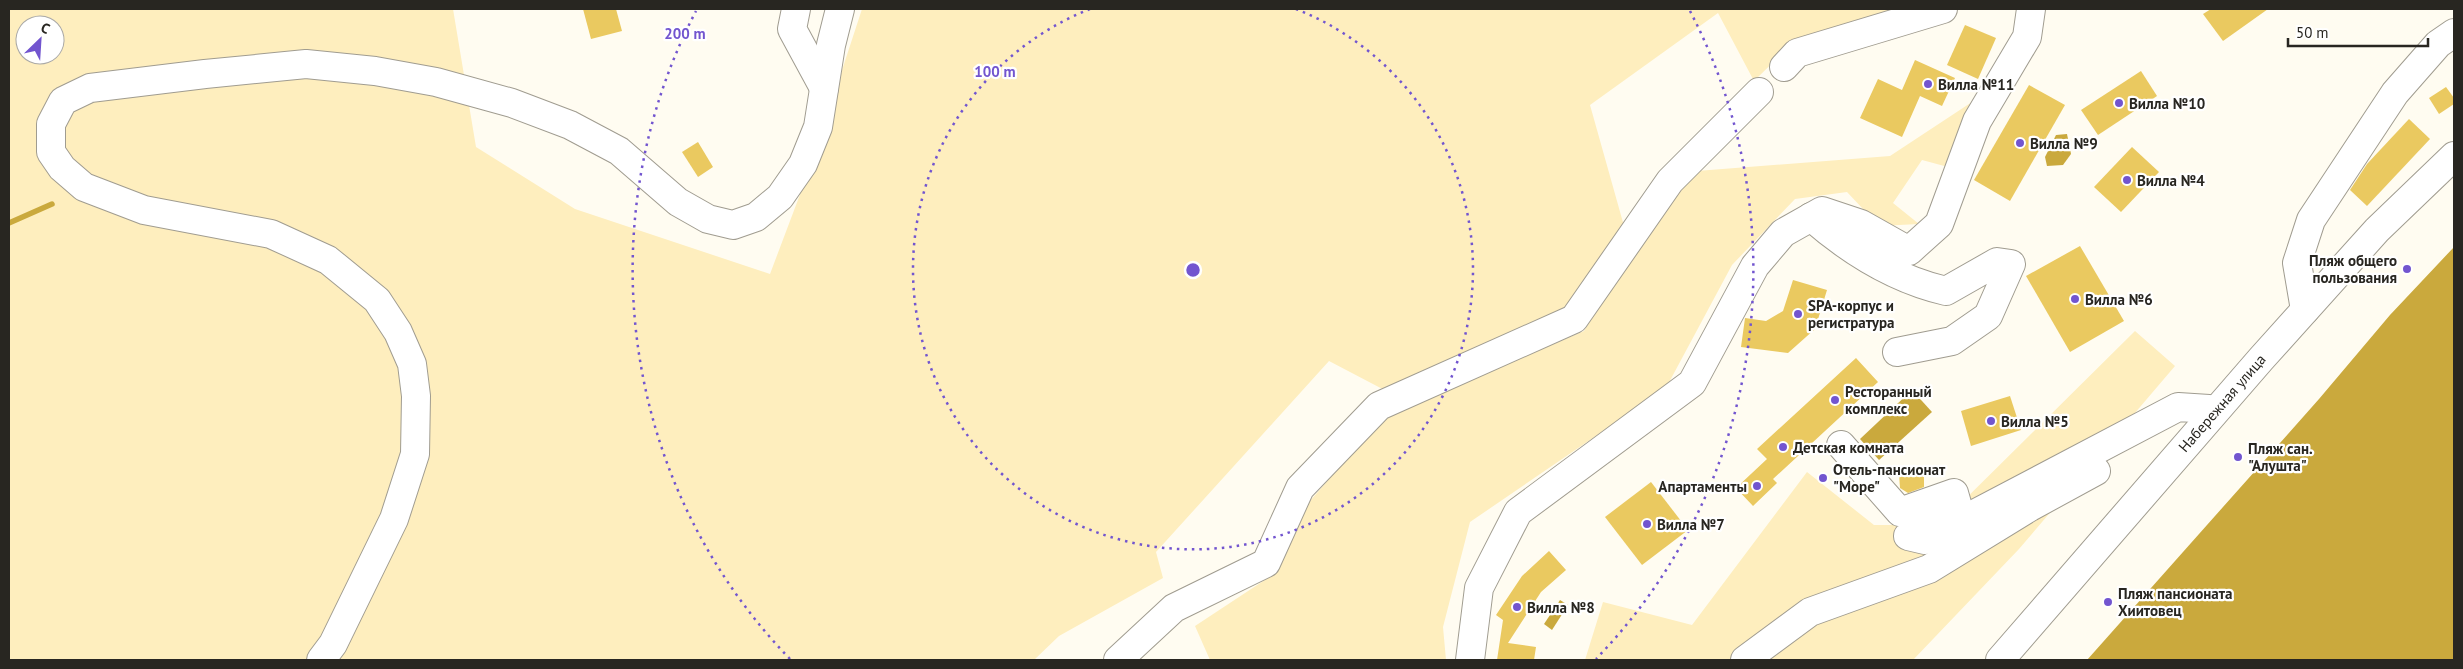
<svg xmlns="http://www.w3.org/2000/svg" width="2463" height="669" viewBox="0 0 2463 669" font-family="'PT Sans',sans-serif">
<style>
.green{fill:#feeebe;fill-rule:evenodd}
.water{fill:#caa93d}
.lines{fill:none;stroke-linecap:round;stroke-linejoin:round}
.stream{stroke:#caa93d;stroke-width:5.5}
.building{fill:#eac960}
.minor-casing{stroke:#a09c90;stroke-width:30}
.minor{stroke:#fff;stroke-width:28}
.ring{fill:none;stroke:#7255cf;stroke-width:2.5;stroke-dasharray:2.5 5}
.poi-dot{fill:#7255cf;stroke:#fff;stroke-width:2}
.labels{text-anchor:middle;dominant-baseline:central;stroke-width:4.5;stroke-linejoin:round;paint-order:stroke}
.poi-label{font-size:15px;font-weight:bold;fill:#282621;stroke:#fff;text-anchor:start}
.street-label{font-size:15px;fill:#282621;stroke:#fff}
.centre{fill:#7255cf;stroke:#fff;stroke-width:2.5}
.ring-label{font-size:15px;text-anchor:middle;font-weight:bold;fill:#7255cf;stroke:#fff;stroke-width:4.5;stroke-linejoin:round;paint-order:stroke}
</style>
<rect width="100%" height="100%" fill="#fffcf1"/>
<!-- green -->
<g class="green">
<path d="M 9,9 L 453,9 L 476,147 L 575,209 L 770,274 L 810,168 L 862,9 L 1900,9 L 1797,39 L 1754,81 L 1718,13 L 1590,105 L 1624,226 L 1570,307 L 1392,394 L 1329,361 L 1156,552 L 1163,578 L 1059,636 L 1034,660 L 9,660 ZM 25,25 L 55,25 L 55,55 L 25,55 Z"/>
<path d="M 1975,100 L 1948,167 L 1922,160 L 1893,203 L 1919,224 L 1879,226 L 1847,192 L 1795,199 L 1732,265 L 1666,388 L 1470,522 L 1443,627 L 1446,660 L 1210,660 L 1195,626 L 1274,574 L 1303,509 L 1383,417 L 1584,331 L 1684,172 L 1890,156 Z"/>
<path d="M 2135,331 L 2175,366 L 2019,549 L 1913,660 L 1585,660 L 1603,602 L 1692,625 L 1807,472 L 1874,525 L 1939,525 Z"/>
</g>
<!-- water -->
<g class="water">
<path d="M 2067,134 L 2071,154 L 2063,165 L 2047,166 L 2045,157 L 2056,135 Z"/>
<path d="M 2454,247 L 2454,660 L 2087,660 L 2319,399 L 2390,315 Z"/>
<path d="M 1912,390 L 1932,412 L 1879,460 L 1860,439 Z"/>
<path d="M 1560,600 L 1568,605 L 1552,630 L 1544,624 Z"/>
</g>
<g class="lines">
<!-- stream -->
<path class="stream" d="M 9,223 L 52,204"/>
</g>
<!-- building -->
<g class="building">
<path d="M 583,9 L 616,9 L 622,31 L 591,39 Z"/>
<path d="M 2211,9 L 2268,9 L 2223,41 L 2203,14 Z"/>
<path d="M 1965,25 L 1996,38 L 1978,79 L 1947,65 Z"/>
<path d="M 1915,60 L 1955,78 L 1942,106 L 1920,96 L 1902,137 L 1860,118 L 1878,79 L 1902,90 Z"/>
<path d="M 2141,71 L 2157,96 L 2098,135 L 2081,110 Z"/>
<path d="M 2029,85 L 2065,105 L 2010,201 L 1974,180 Z"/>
<path d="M 2446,87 L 2454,98 L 2454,104 L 2439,114 L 2429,98 Z"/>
<path d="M 2409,119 L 2430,139 L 2367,206 L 2350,190 L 2367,164 Z"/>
<path d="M 698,142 L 713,167 L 698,177 L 682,152 Z"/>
<path d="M 2132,147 L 2159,172 L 2121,212 L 2094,187 Z"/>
<path d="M 2080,246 L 2124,321 L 2070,352 L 2026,276 Z"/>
<path d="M 1793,280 L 1827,290 L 1815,329 L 1788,353 L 1741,347 L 1745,318 L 1766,321 L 1783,311 Z"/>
<path d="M 1856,358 L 1878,382 L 1773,479 L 1777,483 L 1753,506 L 1736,488 L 1767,459 L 1757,449 Z"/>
<path d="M 2010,396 L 2021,430 L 1971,446 L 1961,411 Z"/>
<path d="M 1912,467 L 1924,474 L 1924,487 L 1908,493 L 1900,488 L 1899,474 Z"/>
<path d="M 1651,482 L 1688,530 L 1642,565 L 1605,517 Z"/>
<path d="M 1549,551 L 1566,570 L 1541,592 L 1508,643 L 1536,647 L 1534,660 L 1497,660 L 1503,620 L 1496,615 L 1522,576 Z"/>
</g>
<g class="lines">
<!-- minor casing -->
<g class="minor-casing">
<g id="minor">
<path d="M 796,9 L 792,29 L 824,88"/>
<path d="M 1784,67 L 1797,53 L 1943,9"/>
<path d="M 1811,217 C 1851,252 1894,279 1946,291 L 1997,262 L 2011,264 L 1988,316 L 1952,341 L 1897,352"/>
<path d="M 2305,310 L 2297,263 L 2311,220 L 2395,93 L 2438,44 L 2454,33"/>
<path d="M 1841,445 L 1900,512 L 1954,493 L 1958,507 L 1918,525 L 1908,536 L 1925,540 L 2178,407 L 2209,409"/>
<path d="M 321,660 L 333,644 L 394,519 L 415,454 L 416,396 L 412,364 L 398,332 L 377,300 L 328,260 L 271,234 L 144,210 L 84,187 L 62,168 L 51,152 L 51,124 L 63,101 L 90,88 L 205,74 L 306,64 L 375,71 L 436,82 L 512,103 L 570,125 L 619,151 L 678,202 L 708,219 L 733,225 L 756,217 L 780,197 L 803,164 L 818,127 L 831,45 L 840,9"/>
<path d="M 1118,660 L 1174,608 L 1266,563 L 1300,488 L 1379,406 L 1574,319 L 1670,181 L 1759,92"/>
<path d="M 1470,660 L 1479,588 L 1518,512 L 1692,383 L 1755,266 L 1783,233 L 1822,211 L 1861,224 L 1909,251 L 1939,224 L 1977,121 L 2027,37 L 2031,9"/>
<path d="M 1745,660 L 1810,612 L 1929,569 L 2030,507 L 2096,471"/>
<path d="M 2000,660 L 2261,359 L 2377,230 L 2454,156"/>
</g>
</g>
<!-- minor -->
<use href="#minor" class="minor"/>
</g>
<!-- distance rings -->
<g class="ring">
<path d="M1296 9A280 280 0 1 1 1090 9"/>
<path d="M790 659A560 560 0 0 1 696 11M1690 11A560 560 0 0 1 1596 659"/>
</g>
<!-- markers -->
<g class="poi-dot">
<circle cx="1928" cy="84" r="5"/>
<circle cx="2119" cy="103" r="5"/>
<circle cx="2020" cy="143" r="5"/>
<circle cx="2127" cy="180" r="5"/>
<circle cx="2407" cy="269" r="5"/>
<circle cx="2075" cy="299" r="5"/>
<circle cx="1798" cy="314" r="5"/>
<circle cx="1835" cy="400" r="5"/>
<circle cx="1991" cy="421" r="5"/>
<circle cx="1783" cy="447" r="5"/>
<circle cx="2238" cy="457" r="5"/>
<circle cx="1823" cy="478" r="5"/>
<circle cx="1757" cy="486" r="5"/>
<circle cx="1647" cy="524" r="5"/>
<circle cx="2108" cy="602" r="5"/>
<circle cx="1517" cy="607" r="5"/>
</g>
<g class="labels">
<!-- poi labels -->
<g class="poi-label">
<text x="1938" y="84">Вилла №11</text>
<text x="2129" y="103">Вилла №10</text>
<text x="2030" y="143">Вилла №9</text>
<text x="2137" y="180">Вилла №4</text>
<text x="2397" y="260" text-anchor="end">Пляж общего<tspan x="2397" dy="17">пользования</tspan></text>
<text x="2085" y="299">Вилла №6</text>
<text x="1808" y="305">SPA-корпус и<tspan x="1808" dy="17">регистратура</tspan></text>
<text x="1845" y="391">Ресторанный<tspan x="1845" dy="17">комплекс</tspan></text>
<text x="2001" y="421">Вилла №5</text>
<text x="1793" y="447">Детская комната</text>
<text x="2248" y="448">Пляж сан.<tspan x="2248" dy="17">"Алушта"</tspan></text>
<text x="1833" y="469">Отель-пансионат<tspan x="1833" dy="17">"Море"</tspan></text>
<text x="1747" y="486" text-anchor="end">Апартаменты</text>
<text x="1657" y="524">Вилла №7</text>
<text x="2118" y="593">Пляж пансионата<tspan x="2118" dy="17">Хиитовец</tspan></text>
<text x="1527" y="607">Вилла №8</text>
</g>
<!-- street labels -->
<g class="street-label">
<text transform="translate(2222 403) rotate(-49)">Набережная улица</text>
</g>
</g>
<circle cx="1193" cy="270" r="8" class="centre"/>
<g class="ring-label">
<text x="685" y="39">200 m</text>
<text x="995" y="77">100 m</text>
</g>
<!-- border -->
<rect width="2463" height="669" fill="none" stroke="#282621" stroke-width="20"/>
<!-- north arrow -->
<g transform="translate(40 40) rotate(25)"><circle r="24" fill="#ffffff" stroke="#a9a8a6"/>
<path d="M0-4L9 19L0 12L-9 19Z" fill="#7255cf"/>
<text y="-8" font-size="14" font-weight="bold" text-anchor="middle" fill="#282621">С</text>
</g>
<!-- scale -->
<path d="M2288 38v8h140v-8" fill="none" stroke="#282621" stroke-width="2.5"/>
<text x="2296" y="38" font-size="15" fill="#282621" stroke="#ffffff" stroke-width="4" paint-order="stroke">50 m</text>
</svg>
